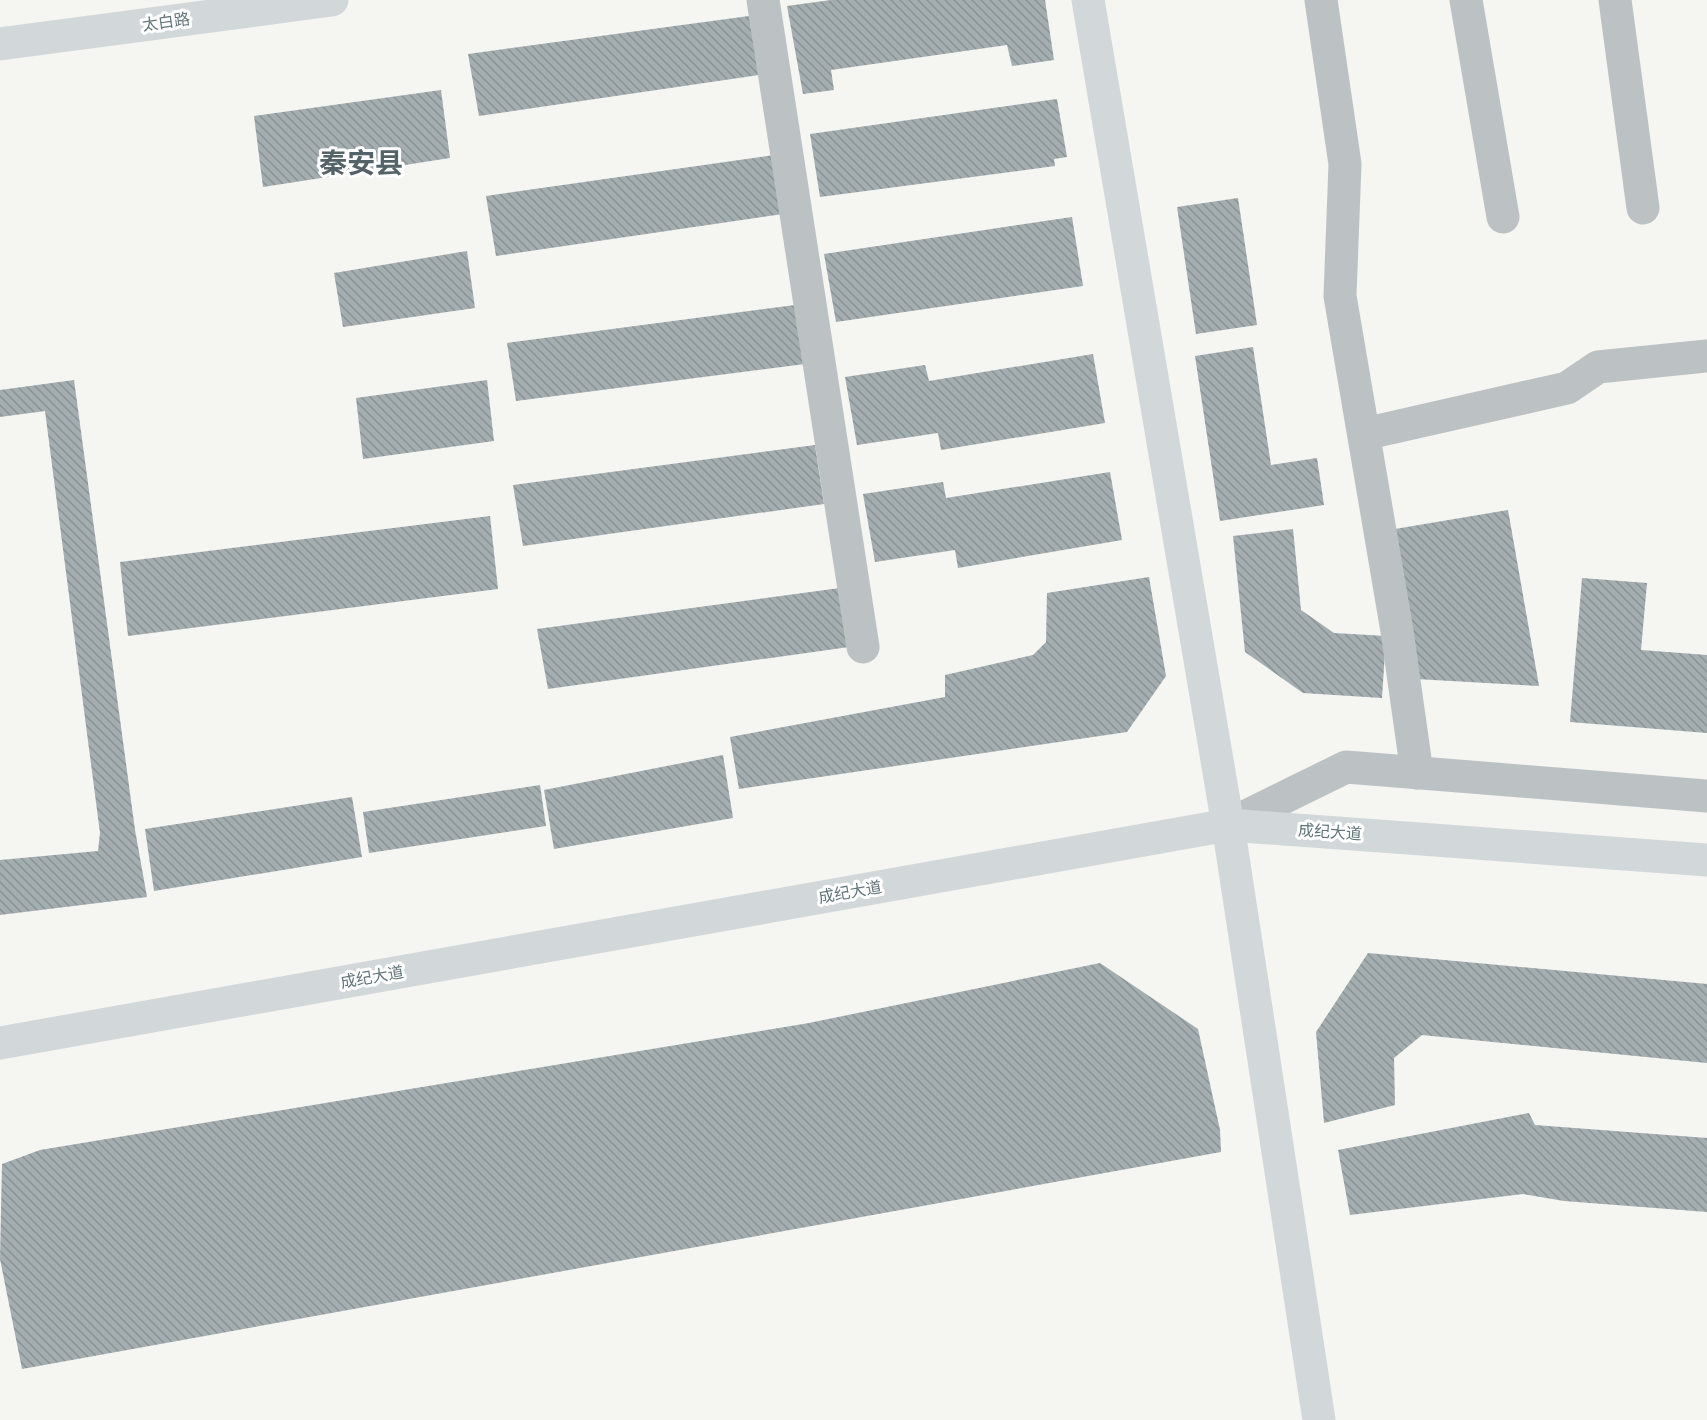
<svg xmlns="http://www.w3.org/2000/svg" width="1707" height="1420" viewBox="0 0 1707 1420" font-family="Arial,'Noto Sans SC',sans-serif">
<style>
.building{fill:url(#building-back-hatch)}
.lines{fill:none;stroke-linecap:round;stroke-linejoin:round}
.minor{stroke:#bcc2c4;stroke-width:33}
.major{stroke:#d2d8da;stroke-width:33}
.labels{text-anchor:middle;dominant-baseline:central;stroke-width:6;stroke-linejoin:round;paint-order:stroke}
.street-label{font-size:16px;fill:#62767b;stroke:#fff}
.town-label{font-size:28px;font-weight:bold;fill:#546367;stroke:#fff}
</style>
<defs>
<pattern id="building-back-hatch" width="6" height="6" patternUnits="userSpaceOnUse" patternTransform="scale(1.5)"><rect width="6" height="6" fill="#a4aeb1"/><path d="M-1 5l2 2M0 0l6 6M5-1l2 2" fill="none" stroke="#899295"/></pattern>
</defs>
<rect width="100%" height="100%" fill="#f5f5f2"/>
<!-- building -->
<g class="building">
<path d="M 831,0 L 1045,0 L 1054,60 L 1012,66 L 1007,45 L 831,70 L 834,90 L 803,94 L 787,6 Z"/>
<path d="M 749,16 L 759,75 L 479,116 L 468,54 Z"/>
<path d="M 441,90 L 450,158 L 263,187 L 254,116 Z"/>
<path d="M 1057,99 L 1067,157 L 1054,159 L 1055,166 L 820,197 L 810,134 Z"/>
<path d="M 774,155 L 783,214 L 496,256 L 486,196 Z"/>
<path d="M 1238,198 L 1257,325 L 1196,334 L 1177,207 Z"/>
<path d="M 1072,217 L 1083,286 L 836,322 L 824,254 Z"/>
<path d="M 467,251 L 475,308 L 343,327 L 334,273 Z"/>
<path d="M 795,305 L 805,364 L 516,401 L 507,343 Z"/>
<path d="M 1253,347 L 1271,465 L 1317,458 L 1324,505 L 1220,521 L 1195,356 Z"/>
<path d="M 1093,354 L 1105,423 L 941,450 L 938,433 L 857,445 L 845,377 L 925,365 L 929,381 Z"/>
<path d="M 74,380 L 135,830 L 147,897 L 0,915 L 0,860 L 98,851 L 100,833 L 45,411 L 0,417 L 0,390 Z"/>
<path d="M 487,380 L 494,441 L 363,459 L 356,398 Z"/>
<path d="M 815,445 L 824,504 L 523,546 L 513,485 Z"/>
<path d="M 1110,472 L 1122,540 L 958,568 L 955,550 L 875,562 L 863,494 L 943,482 L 946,498 Z"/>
<path d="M 1508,510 L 1539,686 L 1416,679 L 1389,530 Z"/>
<path d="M 490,516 L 498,589 L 128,636 L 120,562 Z"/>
<path d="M 1293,529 L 1301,610 L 1334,633 L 1386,636 L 1382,698 L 1303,693 L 1245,652 L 1233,536 Z"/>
<path d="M 1149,577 L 1166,676 L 1127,732 L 739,789 L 730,737 L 945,697 L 945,675 L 1033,655 L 1046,642 L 1047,593 Z"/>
<path d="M 1582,578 L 1647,583 L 1641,650 L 1707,655 L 1707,733 L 1570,722 Z"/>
<path d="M 840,588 L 849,647 L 548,689 L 537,629 Z"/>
<path d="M 723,755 L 733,818 L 554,849 L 544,790 Z"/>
<path d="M 540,785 L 546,826 L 369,853 L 363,812 Z"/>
<path d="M 352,797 L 362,857 L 154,891 L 145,829 Z"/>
<path d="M 1368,953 L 1707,984 L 1707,1063 L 1422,1035 L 1394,1058 L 1395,1105 L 1324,1123 L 1316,1032 Z"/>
<path d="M 1100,963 L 1198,1029 L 1220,1130 L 1221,1152 L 22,1369 L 0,1259 L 2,1164 L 40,1150 L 809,1023 Z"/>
<path d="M 1529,1113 L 1535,1125 L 1707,1138 L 1707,1212 L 1564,1201 L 1523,1194 L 1350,1215 L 1338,1150 Z"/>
</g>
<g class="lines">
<!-- minor -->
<g class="minor">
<path d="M 763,0 L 863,647"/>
<path d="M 1321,0 L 1345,164 L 1340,296 L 1397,631 L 1417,773"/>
<path d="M 1466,0 L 1503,217"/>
<path d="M 1615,0 L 1643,208"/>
<path d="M 1364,434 L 1567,388 L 1598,367 L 1707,356"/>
<path d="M 1228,825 L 1346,767 L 1707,796"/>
</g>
<!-- major -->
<g class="major">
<path d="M 1088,0 L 1228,825 L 1319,1420"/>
<path d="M 0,44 L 332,0"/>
<path d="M 0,1043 L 1228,825 L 1707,860"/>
</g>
</g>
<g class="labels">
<!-- street labels -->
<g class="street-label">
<text transform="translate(166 22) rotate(-8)">太白路</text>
<text transform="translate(1330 832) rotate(4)">成纪大道</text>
<text transform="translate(850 892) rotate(-10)">成纪大道</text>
<text transform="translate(372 977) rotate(-10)">成纪大道</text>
</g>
<!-- town labels -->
<g class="town-label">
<text x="361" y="163">秦安县</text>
</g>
</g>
</svg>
